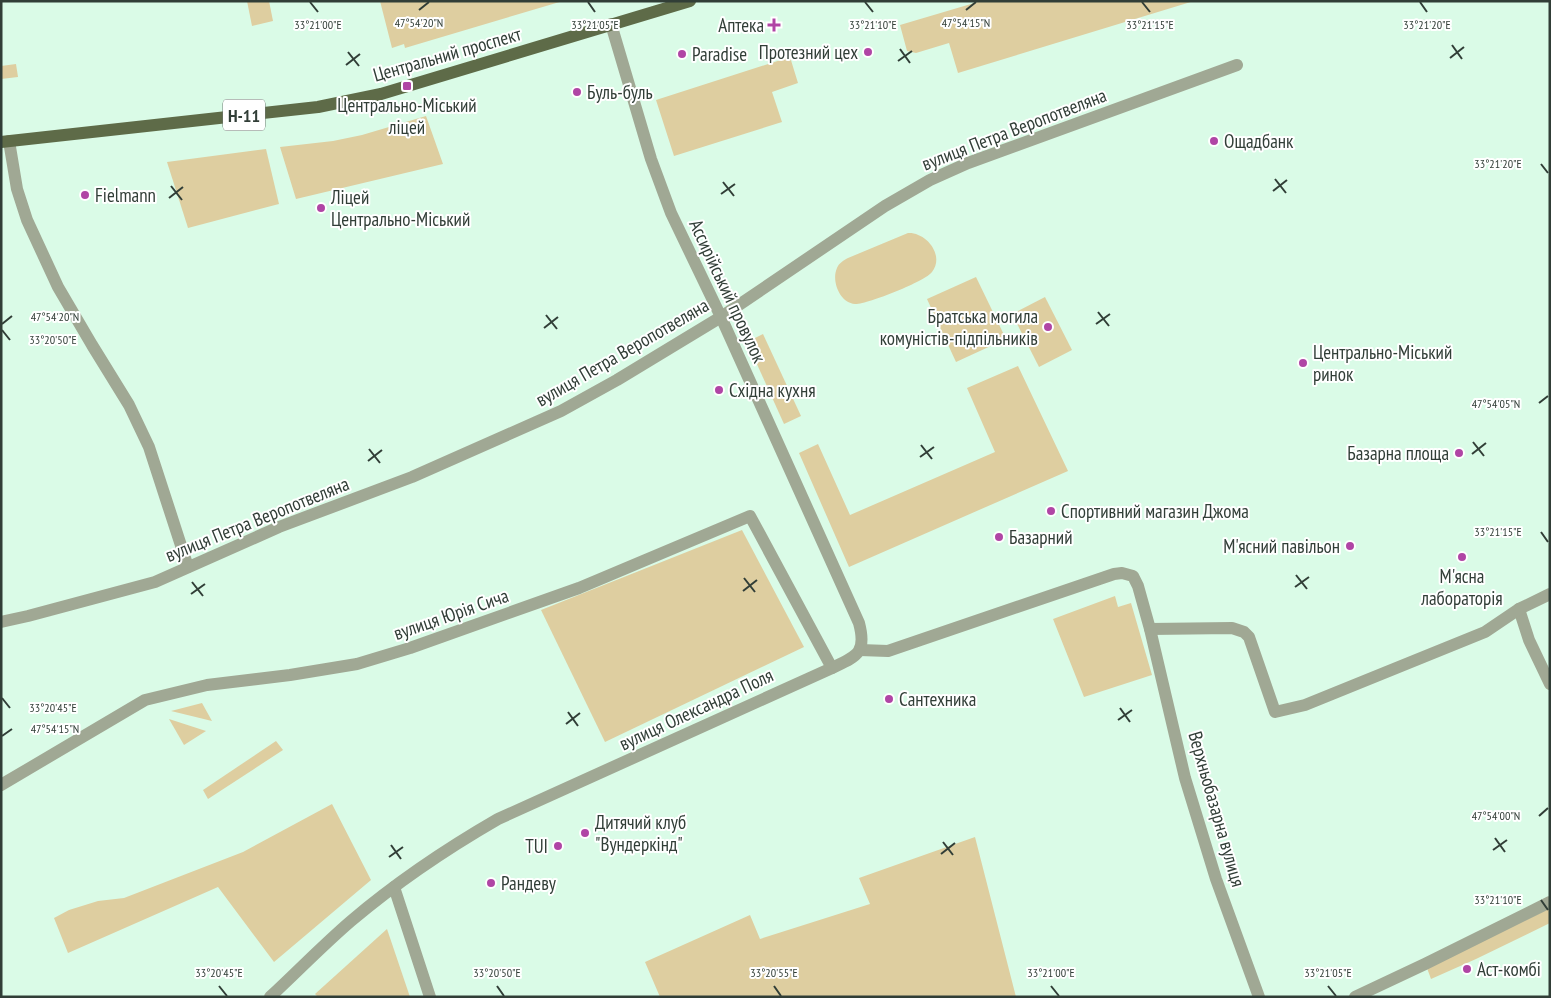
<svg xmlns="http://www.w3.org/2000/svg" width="1551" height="998" viewBox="0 0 1551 998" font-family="'PT Sans Narrow',sans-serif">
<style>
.green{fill:#decea0}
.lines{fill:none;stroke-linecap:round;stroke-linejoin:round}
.minor{stroke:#a0a894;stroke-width:12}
.major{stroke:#5e6b48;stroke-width:12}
.ticks{fill:none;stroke:#313e37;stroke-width:2}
.poi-dot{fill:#b045a5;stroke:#fff;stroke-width:2}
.labels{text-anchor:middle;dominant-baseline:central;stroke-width:4;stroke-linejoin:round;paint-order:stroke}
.shield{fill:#fff;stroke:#6f7873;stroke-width:1}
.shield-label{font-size:18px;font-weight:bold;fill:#313e37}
.poi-label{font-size:19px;fill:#313e37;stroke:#fff;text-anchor:start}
.street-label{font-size:19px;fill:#313e37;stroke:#fff}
.ticks-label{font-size:12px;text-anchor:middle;fill:#313e37;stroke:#fff;stroke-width:4;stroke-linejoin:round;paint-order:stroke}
</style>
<rect width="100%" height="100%" fill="#dafbe7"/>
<!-- green -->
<g class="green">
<path d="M 247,1 L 269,1 L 273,21 L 252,26 Z"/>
<path d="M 380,1 L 563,1 L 405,48 L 404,44 L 392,48 Z"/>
<path d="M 981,1 L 1194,1 L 958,73 L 949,43 L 916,53 L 907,51 L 900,25 Z"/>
<path d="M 790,57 L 798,83 L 772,92 L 782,122 L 674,156 L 656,100 Z"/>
<path d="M 16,64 L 18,77 L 1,79 L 1,66 Z"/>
<path d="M 426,116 L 443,164 L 296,199 L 280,147 L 333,141 L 362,135 Z"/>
<path d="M 266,149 L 279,204 L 188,228 L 167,162 Z"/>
<path d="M 908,233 C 926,232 945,255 932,272 C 926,281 866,305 855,304 C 840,303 831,281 837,268 C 839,263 844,260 848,258 Z"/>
<path d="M 976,277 L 1006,339 L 956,362 L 927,299 Z"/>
<path d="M 1045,297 L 1072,350 L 1039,367 L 1012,314 Z"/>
<path d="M 763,334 L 801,416 L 784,424 L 747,342 Z"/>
<path d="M 1018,366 L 1068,471 L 849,567 L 799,453 L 818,444 L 850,515 L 995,452 L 967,388 Z"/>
<path d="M 742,530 L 804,647 L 605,742 L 541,610 Z"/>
<path d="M 1115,596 L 1118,607 L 1131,603 L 1152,675 L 1084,697 L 1053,619 Z"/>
<path d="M 202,703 L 212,721 L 171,711 Z"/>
<path d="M 169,719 L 206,731 L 184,745 Z"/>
<path d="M 276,741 L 283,750 L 208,799 L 203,790 Z"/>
<path d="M 332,804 L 371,880 L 274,962 L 218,887 L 68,953 L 54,918 L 69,910 L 98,901 L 124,898 L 243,852 Z"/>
<path d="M 975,837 L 1016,997 L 660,997 L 645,962 L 750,915 L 760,939 L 870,904 L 859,878 Z"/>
<path d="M 1550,908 L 1550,923 L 1476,959 L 1431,979 L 1427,968 Z"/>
<path d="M 387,929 L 410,997 L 318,997 L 315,994 Z"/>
</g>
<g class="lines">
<!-- minor -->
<g class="minor">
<path d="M 9,141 L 17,189 L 27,220 L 58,287 L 92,345 L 129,405 L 149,447 L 188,567"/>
<path d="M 1519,609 L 1529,640 L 1550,684"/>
<path d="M 1,622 L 28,616 L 155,582 L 279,527 L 412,477 L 561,411 L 617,380 L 721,317 L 885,206 L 930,180 L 968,163 L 1237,65"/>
<path d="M 1150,629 L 1232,628 L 1244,632 L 1249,637 L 1275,712 L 1305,705 L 1485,632 L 1519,609 L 1550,594"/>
<path d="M 860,650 L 888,651 L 1114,574 L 1122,573 L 1133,576 L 1138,586 L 1150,629 L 1185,778 L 1216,879 L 1259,997"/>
<path d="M 1,785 L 145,700 L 207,685 L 290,675 L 357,664 L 410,648 L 579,588 L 750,516 L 832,668"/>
<path d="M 394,887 L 430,997"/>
<path d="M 270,997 C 297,972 323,945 351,921 C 397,882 446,849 498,819 L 832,668 C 857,656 867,653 859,623 L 721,317 L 671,213 L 651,159 L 611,24"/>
<path d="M 1355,997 L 1425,964 L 1550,902"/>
</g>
<!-- major -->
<path class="major" d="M 1,142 L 318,107 L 381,94 L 690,1"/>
</g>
<!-- ticks -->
<path class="ticks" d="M 310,2 L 318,12M 588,2 L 595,12M 865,2 L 873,12M 1142,2 L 1150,12M 1420,2 L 1427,12M 419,10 L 429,2M 966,10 L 976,2M 1452,45 L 1462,59M 900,49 L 910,63M 348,52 L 359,66M 1450,58 L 1464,47M 898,61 L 912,51M 346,65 L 360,54M 1541,164 L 1548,173M 1275,179 L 1286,193M 723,182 L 734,196M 171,186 L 182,200M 1273,191 L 1287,180M 721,194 L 735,184M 169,198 L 183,187M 1098,312 L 1109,326M 546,315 L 557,329M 2,324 L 12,316M 1096,324 L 1110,314M 544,328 L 558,317M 2,330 L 10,340M 1539,403 L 1548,396M 1473,442 L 1484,456M 921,445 L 932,459M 369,449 L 380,463M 1472,454 L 1486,443M 920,457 L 934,447M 368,461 L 382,450M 1541,532 L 1548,542M 1296,575 L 1307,589M 744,578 L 755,592M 192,582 L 203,596M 1295,587 L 1309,577M 743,591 L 757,580M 191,594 L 205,584M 2,698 L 10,708M 1120,708 L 1130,722M 568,712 L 578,726M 1118,720 L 1132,710M 566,724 L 580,713M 2,736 L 12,729M 1539,816 L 1548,808M 1495,838 L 1505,852M 943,842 L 953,855M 391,845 L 401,859M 1493,850 L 1507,840M 941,854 L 955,843M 389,857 L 403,847M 1541,900 L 1548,910M 219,986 L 227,996M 497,986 L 504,996M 774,986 L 781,996M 1051,986 L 1059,996M 1328,986 L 1336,996"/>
<!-- markers -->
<g class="poi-dot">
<path d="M771.5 17.5h5v5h5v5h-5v5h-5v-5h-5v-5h5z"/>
<circle cx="868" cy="52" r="5"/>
<circle cx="682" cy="54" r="5"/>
<rect x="402" y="81" width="10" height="10" rx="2.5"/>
<circle cx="577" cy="92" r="5"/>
<circle cx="1214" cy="141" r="5"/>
<circle cx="85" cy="195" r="5"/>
<circle cx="321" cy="208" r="5"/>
<circle cx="1048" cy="327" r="5"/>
<circle cx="1303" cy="363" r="5"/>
<circle cx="719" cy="390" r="5"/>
<circle cx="1459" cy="453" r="5"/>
<circle cx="1051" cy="511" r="5"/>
<circle cx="999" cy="537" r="5"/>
<circle cx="1350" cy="546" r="5"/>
<circle cx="1462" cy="557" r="5"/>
<circle cx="889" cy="699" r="5"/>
<circle cx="585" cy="833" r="5"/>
<circle cx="558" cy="846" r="5"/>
<circle cx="491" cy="883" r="5"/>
<circle cx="1467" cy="969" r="5"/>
</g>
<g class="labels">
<!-- shield labels -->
<rect class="shield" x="223" y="99.5" width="42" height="31" rx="4"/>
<g class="shield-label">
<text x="244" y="115">Н-11</text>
</g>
<!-- poi labels -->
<g class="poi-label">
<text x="764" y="25" text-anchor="end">Аптека</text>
<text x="858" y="52" text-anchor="end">Протезний цех</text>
<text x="692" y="54">Paradise</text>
<text x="587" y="92">Буль-буль</text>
<text x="407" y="105" text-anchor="middle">Центрально-Міський<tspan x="407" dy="22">ліцей</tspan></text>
<text x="1224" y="141">Ощадбанк</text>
<text x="95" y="195">Fielmann</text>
<text x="331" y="197">Ліцей<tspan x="331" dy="22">Центрально-Міський</tspan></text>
<text x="1038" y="316" text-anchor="end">Братська могила<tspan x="1038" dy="22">комуністів-підпільників</tspan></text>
<text x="1313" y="352">Центрально-Міський<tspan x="1313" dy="22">ринок</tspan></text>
<text x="729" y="390">Східна кухня</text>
<text x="1449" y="453" text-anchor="end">Базарна площа</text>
<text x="1061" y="511">Спортивний магазин Джома</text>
<text x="1009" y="537">Базарний</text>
<text x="1340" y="546" text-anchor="end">М'ясний павільон</text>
<text x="1462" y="576" text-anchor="middle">М'ясна<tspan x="1462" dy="22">лабораторія</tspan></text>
<text x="899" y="699">Сантехника</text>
<text x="595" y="822">Дитячий клуб<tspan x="595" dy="22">"Вундеркінд"</tspan></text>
<text x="548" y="846" text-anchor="end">TUI</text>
<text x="501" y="883">Рандеву</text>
<text x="1477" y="969">Аст-комбі</text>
</g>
<!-- street labels -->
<g class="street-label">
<text transform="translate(447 54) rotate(-16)">Центральний проспект</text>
<text transform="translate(1014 129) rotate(-21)">вулиця Петра Веропотвеляна</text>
<text transform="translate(728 291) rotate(65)">Ассирійський провулок</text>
<text transform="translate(622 352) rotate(-30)">вулиця Петра Веропотвеляна</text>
<text transform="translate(257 519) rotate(-22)">вулиця Петра Веропотвеляна</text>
<text transform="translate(451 614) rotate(-19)">вулиця Юрія Сича</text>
<text transform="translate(696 709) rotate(-25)">вулиця Олександра Поля</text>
<text transform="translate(1217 809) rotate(74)">Верхньобазарна вулиця</text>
</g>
</g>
<g class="ticks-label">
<text x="419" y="27">47°54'20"N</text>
<text x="966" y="27">47°54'15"N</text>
<text x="318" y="29">33°21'00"E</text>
<text x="595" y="29">33°21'05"E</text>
<text x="873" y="29">33°21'10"E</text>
<text x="1150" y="29">33°21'15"E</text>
<text x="1427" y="29">33°21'20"E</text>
<text x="1498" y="168">33°21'20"E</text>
<text x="55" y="321">47°54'20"N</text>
<text x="53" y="344">33°20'50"E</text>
<text x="1496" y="408">47°54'05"N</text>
<text x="1498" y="536">33°21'15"E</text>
<text x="53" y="712">33°20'45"E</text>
<text x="55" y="733">47°54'15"N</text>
<text x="1496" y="820">47°54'00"N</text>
<text x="1498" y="904">33°21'10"E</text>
<text x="219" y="977">33°20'45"E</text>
<text x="497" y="977">33°20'50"E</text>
<text x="774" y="977">33°20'55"E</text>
<text x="1051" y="977">33°21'00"E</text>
<text x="1328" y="977">33°21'05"E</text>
</g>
<!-- border -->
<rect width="1551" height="998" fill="none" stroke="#313e37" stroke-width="5"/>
</svg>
